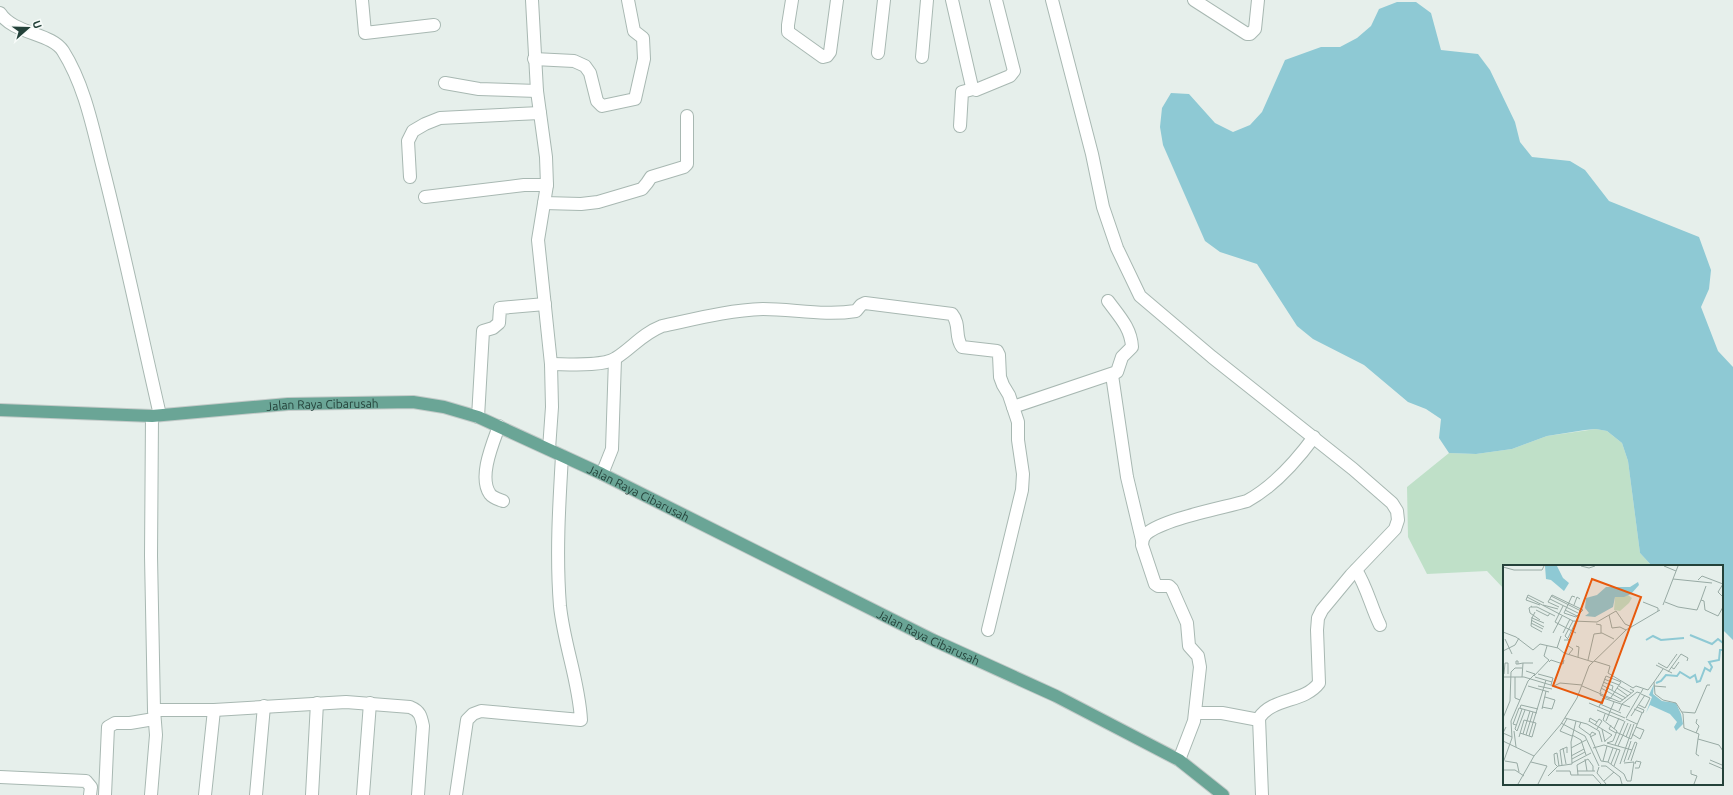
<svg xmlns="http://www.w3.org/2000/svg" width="1733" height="795" viewBox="0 0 1733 795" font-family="Ubuntu,sans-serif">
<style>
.green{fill:#bfe0c8}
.water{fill:#8ec9d4}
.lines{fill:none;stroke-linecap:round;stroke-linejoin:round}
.minor-casing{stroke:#a8b8b2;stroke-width:14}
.primary-casing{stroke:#c2cac8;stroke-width:14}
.minor{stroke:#fff;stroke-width:12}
.primary{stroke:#6aa596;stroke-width:12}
.labels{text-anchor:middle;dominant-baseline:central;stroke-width:3;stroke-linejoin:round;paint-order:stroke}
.street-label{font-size:12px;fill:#24423a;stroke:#f7fbf9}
.inset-river{fill:none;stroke:#8ec9d4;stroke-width:2}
.inset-road{fill:none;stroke:#98aaa4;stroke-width:1}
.view{fill:#e8590c;fill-opacity:0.15;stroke:#e8590c;stroke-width:2}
.inset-edge{fill:none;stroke:#24423a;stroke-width:2}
</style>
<rect width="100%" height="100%" fill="#e6efeb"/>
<!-- green -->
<path class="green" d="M 1596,429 L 1607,431 L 1622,443 L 1628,461 L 1640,553 L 1652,566 L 1504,566 L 1504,589 L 1487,571 L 1427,574 L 1408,537 L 1407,487 L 1449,453 L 1476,454 L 1512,449 L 1547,436 Z"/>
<!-- water -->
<path class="water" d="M 1397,2 L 1416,2 L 1431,13 L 1441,50 L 1478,54 L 1490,70 L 1515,122 L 1520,142 L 1532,157 L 1570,161 L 1585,170 L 1609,201 L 1699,237 L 1711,270 L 1709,289 L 1701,307 L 1718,351 L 1733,367 L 1733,640 L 1722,629 L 1722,566 L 1652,566 L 1640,553 L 1628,461 L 1622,443 L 1607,431 L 1596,429 L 1585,430 L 1547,436 L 1512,449 L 1476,454 L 1449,453 L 1439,438 L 1441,419 L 1426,409 L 1408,402 L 1364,365 L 1313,339 L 1297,326 L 1257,264 L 1220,252 L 1205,241 L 1163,145 L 1160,127 L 1162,108 L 1171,93 L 1189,94 L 1215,123 L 1233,132 L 1250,125 L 1262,112 L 1285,60 L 1321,47 L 1340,47 L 1357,38 L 1371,26 L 1379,9 Z"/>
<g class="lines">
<!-- minor casing -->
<g class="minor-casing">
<g id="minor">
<path d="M 362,0 L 365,33 L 434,25"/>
<path d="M 532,0 L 537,91 L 546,157 L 547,185 L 538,240 L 551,364 L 552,407 L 549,449"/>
<path d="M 792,0 L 788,25 L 788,32 L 823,57 L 827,56 L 830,52 L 837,0"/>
<path d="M 952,0 L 972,87 L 976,90 L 1010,76 L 1014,71 L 996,0"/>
<path d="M 1052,0 L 1092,154 L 1103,207 L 1117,248 L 1140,296 L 1212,357 L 1353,469 L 1392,503 L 1397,511 L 1398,520 L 1395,529 L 1351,575 L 1322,610 L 1318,618 L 1317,630 L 1319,683 C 1304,703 1273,697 1259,718 L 1262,795"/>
<path d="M 1194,0 L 1247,34 L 1250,34 L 1255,29 L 1258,0"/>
<path d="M 0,13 C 13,34 52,33 63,51 C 85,86 93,129 103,168 C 124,250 141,333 160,415"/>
<path d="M 878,53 L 884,0"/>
<path d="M 922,57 L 927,0"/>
<path d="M 534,59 L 574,61 L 585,66 L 590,73 L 597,101 L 602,106 L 635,99 L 644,59 L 643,38 L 634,31 L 628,0"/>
<path d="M 445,83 L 479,89 L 537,91"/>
<path d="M 960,126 L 962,92 L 973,89"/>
<path d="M 410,177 L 408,141 L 413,131 L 425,124 L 440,118 L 540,113"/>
<path d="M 425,197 L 524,185 L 547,185"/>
<path d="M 544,203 L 581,204 L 598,202 L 642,189 L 647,183 L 651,177 L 684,167 L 687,164 L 687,116"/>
<path d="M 551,364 C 567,364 603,367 616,358 C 633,347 642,334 662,326 C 695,319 729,310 763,309 C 793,309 825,316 856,311 L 861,305 L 865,303 L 952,314 C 961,325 954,336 962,347 L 997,351 L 999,355 L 1000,377 L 1003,385 L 1009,395 L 1018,422 L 1018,440 L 1023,474 L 1022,490 L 988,630"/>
<path d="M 1112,375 L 1127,477 L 1142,540"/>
<path d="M 1013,407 L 1117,372 L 1122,357 L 1132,347 C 1131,328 1119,316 1108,301"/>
<path d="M 478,417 L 483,331 L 493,328 L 499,323 L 500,308 L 545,304"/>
<path d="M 499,426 C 493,443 478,477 490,494 C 493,498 498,499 503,501"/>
<path d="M 602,474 L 612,449 L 615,359"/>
<path d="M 1356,570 C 1367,587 1371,607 1380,625"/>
<path d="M 154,710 L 214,710 L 346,702 L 410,707 C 420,711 421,716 423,726 L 418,795"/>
<path d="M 1195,713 L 1222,713 L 1259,720"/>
<path d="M 1179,760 L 1194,721 L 1200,667 L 1198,656 L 1189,646 L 1187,623 L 1172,589 L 1169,586 L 1158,586 L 1155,584 L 1142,545 C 1142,541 1143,537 1146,534 C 1163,519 1223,508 1247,501 C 1273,487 1297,460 1314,437"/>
<path d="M 0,777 L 86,781 L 91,787 L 90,795"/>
<path d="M 105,795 L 108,727 L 115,723 L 130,723 L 154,719"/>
<path d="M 151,795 L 156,735 L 154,710 L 151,556 L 152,416"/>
<path d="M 205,795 L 214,710"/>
<path d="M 256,795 L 264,706"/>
<path d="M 312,795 L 317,703"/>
<path d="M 363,795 L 370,703"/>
<path d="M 456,795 L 467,720 L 473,714 L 481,711 L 581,720 C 579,681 564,645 560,606 C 556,556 559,506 562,456"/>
</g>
</g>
<!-- primary casing -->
<g class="primary-casing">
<g id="primary">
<path id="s1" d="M 0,410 L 152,416 L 288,404 L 413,402 L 444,407 L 478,417 L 602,474 L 933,640 L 1056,696 L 1179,760 L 1223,795"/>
</g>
</g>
<!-- minor -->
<use href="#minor" class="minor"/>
<!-- primary -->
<use href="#primary" class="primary"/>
</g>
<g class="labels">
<!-- street labels -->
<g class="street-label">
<text stroke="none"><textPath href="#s1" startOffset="323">Jalan Raya Cibarusah</textPath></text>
<text stroke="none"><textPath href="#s1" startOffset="658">Jalan Raya Cibarusah</textPath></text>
<text stroke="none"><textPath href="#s1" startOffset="982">Jalan Raya Cibarusah</textPath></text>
</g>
</g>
<!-- overview -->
<g transform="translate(1503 565)">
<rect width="220" height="220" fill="#e6efeb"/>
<path d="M 125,30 L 129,33 L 126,38 L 117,46 L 111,45 L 112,32 Z" fill="#bfe0c8"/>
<path d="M 42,1 L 54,1 L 60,13 L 66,18 L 61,26 L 48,15 L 43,14 ZM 135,17 L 136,20 L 128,29 L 121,32 L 112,32 L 110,42 L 92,52 L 82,51 L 86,48 L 82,43 L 83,33 L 94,30 L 103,22 L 127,22 ZM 151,119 L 150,129 L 159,136 L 173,138 L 178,149 L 180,159 L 173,166 L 171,162 L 174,157 L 167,149 L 147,140 L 143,148 L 149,132 L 146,130 Z" fill="#8ec9d4"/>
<path class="inset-river" d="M 187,70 L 209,79 L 215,74 L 220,78M 143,75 L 150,71 L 158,75 L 181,73M 153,118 L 158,116 L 163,110 L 174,111 L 177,107 L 187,113 L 192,110 L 194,117 L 197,116 L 202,103 L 207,106 L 209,102 L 206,97 L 216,95 L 217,85 L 220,85"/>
<path class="inset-road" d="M 78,1 L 86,3 L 92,1M 161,1 L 173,6M 0,2 L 11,5 L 39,5 L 41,1M 170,14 L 209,18M 195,15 L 199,11 L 220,19M 220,19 L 215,27 L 220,32M 48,31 L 78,46M 24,32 L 70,56 L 94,57 L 113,46 L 122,59 L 129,62M 47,34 L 75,48M 198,35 L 203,21M 140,37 L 155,43 L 155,46M 162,37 L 175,42 L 194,45 L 198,35 L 201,36 L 202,45 L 215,51 L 220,42M 37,40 L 23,35 L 25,30 L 41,38M 40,40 L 55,44M 71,40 L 74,32 L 77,34M 160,40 L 175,1M 29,41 L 26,43 L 27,48 L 37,55M 60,41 L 52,57 L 73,68M 28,42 L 34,42 L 52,51M 56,42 L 45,37 L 49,30 L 80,45 L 73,52 L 61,48M 33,45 L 45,51 L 47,48M 62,45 L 74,51M 32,47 L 29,53 L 41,58M 61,48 L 69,31 L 72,32M 106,50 L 109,63 L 117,62 L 123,65M 29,52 L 28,61 L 39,67M 28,55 L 41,62M 28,58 L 40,64M 93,59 L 98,60 L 98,68M 0,67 L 13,72 L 30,85 L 37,79 L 55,83 L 61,88 L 90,97M 50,68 L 59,51M 60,68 L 67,54M 65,73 L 73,56M 2,74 L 9,89M 61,75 L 66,75 L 62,71 L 70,56M 64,80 L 70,84 L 66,89M 73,81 L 76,82 L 75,92M 54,83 L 58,71M 0,86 L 12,80 L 16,73M 85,95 L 91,69 L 99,68 L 111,74M 91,96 L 107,101 L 105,108 L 130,123 L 133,121 L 145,125 L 151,117 L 152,129 L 160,135 L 173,138 L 180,149 L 181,163 L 196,169 L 195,174 L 216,180 L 220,186M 46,97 L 48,95 L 60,99 L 61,95M 155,98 L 164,103 L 174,89M 15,99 L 15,96 L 13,96 L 13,99 L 15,99 L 20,98M 153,100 L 169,108M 168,102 L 171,104 L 176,97M 165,107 L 178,89 L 185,93 L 184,96M 1,109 L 2,98 L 5,98 L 5,109M 35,109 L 50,113 L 48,120M 31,111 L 46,95 L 41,91 L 44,81M 0,112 L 21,112 L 51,121 L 57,118 L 79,120M 12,112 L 12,133 L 17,135M 19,112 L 20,98 L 30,98M 32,112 L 49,117M 101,114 L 116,120M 100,117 L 110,121 L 109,125M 151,117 L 160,104M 99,120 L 123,133M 25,121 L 46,127M 35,121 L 49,124M 79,121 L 117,137 L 131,126 L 127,124M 116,121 L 128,128M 151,121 L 163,122M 98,123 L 120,135M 114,123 L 125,131M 97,127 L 103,111 L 118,117 L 107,134 L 97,130 L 98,127M 86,138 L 122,153M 97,139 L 118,148M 136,140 L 142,143 L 147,133 L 138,129M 39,142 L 49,144 L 52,135 L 42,132M 96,142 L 100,133 L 127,142M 17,143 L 18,140 L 35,144M 19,144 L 12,164 L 14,166 L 22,145M 39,144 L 43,126M 131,144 L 140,148 L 141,145 L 134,142M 94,145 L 121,156M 116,146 L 119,139 L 134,127 L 137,128M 179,147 L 192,148 L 204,120 L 207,120M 102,149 L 100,155 L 114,166 L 110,176 L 104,178M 128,151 L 142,130M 0,153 L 7,136 L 8,107 L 12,103 L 19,103M 62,153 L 84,159 L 96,166 L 99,177M 123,153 L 140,124M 64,154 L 57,166 L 69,171M 123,154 L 134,159M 86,156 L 99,164 L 102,177M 103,156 L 111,137M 78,157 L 76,162 L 87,170 L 98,196 L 105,197 L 121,209 L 124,216 L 128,216 L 131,197 L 121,198M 86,157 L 87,153 L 94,157M 58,158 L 82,171 L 96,201M 13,160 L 10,159 L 16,143 L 34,148M 92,160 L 96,154 L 99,156 L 94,164M 108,160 L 106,164 L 113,168M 3,162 L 0,168 L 9,172M 99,164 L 109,170 L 102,176M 111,164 L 116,153M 11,166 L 13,182M 113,167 L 128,174 L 139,148M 17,168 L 29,172 L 33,158 L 21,155M 193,168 L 196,161 L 193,158 L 194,154M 20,169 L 27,146M 129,169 L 137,174 L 141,165 L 133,162M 23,170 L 30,147M 69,170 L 78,175 L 83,190M 87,170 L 89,167 L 93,169 L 87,172M 120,170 L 125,158M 26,171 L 43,115M 16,172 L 21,155M 123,172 L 128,159M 195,174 L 193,189 L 196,191M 0,176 L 31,191M 104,178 L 129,185M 112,180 L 122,156M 115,181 L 120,170M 60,183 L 63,199M 68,183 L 83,175M 90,183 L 101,180 L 117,185 L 111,201M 54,188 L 51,189 L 52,199 L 55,202M 54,188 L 56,201M 68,191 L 81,184M 69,194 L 82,187M 82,194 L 84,206M 125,195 L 132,177 L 134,178 L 128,196M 207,195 L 219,200M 2,196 L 14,198 L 16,207M 100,196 L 104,181M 28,197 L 44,201 L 35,219M 105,197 L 110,183M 121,197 L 128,176M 0,198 L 9,173 L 8,156 L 25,116 L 32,109 L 23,106M 69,198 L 88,188M 206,198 L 220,204M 108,199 L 114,184M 117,199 L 131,159M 59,200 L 57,185 L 64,182 L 64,188M 98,201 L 103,201 L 117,212 L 119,219M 96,202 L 94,208 L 103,219M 132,203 L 136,203 L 138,197 L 133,196 L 132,199M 0,205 L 12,205 L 21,211M 188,205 L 188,209 L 194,211 L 191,219M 53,206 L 67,206 L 68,210 L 90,210 L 98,219M 74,206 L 92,206M 75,210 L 74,200 L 85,194 L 90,201 L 90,206M 45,211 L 55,201 L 69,199 L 68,177 L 73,156M 101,216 L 111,207M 15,219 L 31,191 L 58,159 L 74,133 L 86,101 L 123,65 L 157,45"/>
<path class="view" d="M 89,14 L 138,32 L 99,138 L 50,121 Z"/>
<rect width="220" height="220" class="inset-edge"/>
</g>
<!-- north arrow -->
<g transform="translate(28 28) rotate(70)" stroke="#f7fbf9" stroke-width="3" paint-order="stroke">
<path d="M0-3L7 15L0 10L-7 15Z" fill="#24423a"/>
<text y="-6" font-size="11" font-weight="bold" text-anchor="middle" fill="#24423a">U</text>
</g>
</svg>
